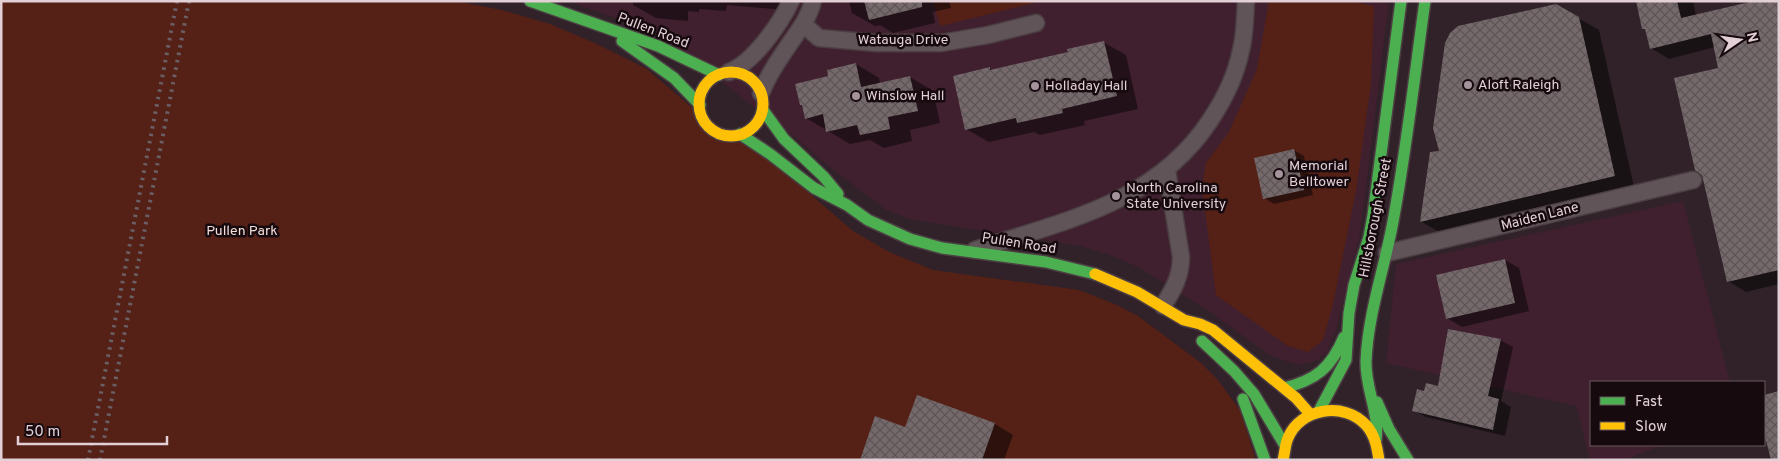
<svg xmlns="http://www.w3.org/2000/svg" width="1780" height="461" viewBox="0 0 1780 461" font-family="Overpass,sans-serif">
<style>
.built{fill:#40202e}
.park{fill:#552117}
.shadow{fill:#0007}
.building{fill:url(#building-cross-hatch)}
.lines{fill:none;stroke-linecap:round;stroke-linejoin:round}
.street-casing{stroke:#4c3f44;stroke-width:19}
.fast-casing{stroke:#4c3f44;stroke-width:14}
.slow-casing{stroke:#4c3f44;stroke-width:14}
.street{stroke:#605459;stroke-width:16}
.fast{stroke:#4caf50;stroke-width:11}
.slow{stroke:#ffc107;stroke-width:11}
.rail{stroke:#6a5f64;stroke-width:4;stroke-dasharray:2.5 5;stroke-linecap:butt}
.poi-dot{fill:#a4939a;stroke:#160a0f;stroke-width:2}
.labels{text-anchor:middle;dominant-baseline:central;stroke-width:5;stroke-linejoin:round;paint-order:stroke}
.street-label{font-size:14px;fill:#e3d0d7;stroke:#160a0f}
.poi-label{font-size:14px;fill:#e3d0d7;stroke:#160a0f;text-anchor:start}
.park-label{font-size:14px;fill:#f2ddd7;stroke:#160a0f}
</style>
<defs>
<pattern id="building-cross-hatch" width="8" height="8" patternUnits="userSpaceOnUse" patternTransform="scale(1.25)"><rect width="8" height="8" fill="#76696c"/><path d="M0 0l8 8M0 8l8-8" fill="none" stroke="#5d5456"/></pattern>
</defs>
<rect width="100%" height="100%" fill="#302228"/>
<!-- built -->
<g class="built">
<path d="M 567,1 L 1389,1 L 1360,235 L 1335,334 L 1326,353 L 1319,359 L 1310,363 L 1300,365 L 1291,363 L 1269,355 L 1209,311 L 1138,267 L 1108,254 L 1080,246 L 909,219 L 886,210 L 817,157 L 796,138 L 666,40 L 650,30 Z"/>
<path d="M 1683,201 L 1730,382 L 1591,382 L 1591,445 L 1662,445 L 1625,460 L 1590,460 L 1576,406 L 1386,363 L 1396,264 Z"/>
</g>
<!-- park -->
<g class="park">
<path d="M 1,1 L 455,1 L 502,10 L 550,24 L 597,44 L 647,69 L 690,106 L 773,162 L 853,231 L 889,252 L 933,270 L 1079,290 L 1117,305 L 1138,316 L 1201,363 L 1217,379 L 1240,410 L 1256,460 L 1,460 Z"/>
<path d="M 933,1 L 1043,1 L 940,26 Z"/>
<path d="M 1269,1 L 1348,1 L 1374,6 L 1371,83 L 1356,191 L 1333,304 L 1323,340 L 1308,352 L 1288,346 L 1216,295 L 1202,187 L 1206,163 L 1229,132 L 1257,69 Z"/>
</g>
<!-- shadow -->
<g class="shadow">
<path d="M 630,1 L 787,1 L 786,10 L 727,5 L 726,11 L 699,9 L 699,12 L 688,11 L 688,21 L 656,18 L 633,5 L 633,2 Z"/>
<path d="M 849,1 L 949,1 L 951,8 L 933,12 L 935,23 L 893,33 L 880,25 L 875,26 L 852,13 Z"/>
<path d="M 1637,1 L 1693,1 L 1696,16 L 1779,1 L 1779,284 L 1746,292 L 1728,281 L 1720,69 L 1715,47 L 1669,59 L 1651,48 L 1647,30 L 1643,29 Z"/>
<path d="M 1555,5 L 1599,30 L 1634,187 L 1441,233 L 1422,222 L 1431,153 L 1441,152 Z"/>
<path d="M 1103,42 L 1126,55 L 1138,109 L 1084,121 L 1085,125 L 1040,135 L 1034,132 L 989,142 L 966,129 L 990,68 L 993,71 L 1070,53 Z"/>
<path d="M 856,64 L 879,78 L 880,84 L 910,77 L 933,91 L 940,123 L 910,130 L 912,141 L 884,148 L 870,140 L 850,144 L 806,118 L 804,106 L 801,105 L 830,77 Z"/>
<path d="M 1294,150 L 1304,156 L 1313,195 L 1274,204 L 1264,198 Z"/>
<path d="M 1505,260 L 1519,268 L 1529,311 L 1462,327 L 1447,318 Z"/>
<path d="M 1500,340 L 1513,347 L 1501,401 L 1511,407 L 1505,436 L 1426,417 L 1413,410 L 1425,393 L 1439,388 Z"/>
<path d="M 918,397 L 995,424 L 1013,435 L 1004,460 L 861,460 L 906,429 Z"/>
</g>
<!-- building -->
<g class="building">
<path d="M 864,1 L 922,1 L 922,7 L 869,20 Z"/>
<path d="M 1636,1 L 1677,1 L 1681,18 L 1754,1 L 1779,1 L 1779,270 L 1727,282 L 1702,175 L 1695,170 L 1674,78 L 1718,68 L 1711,34 L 1650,49 L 1645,29 L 1642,29 Z"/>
<path d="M 1556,4 L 1579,17 L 1615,176 L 1420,222 L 1430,152 L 1439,151 L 1433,128 L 1445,43 L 1450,33 L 1458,26 Z"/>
<path d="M 1104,41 L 1117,96 L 1062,109 L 1063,113 L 1017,123 L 1016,118 L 965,130 L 953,76 L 990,67 L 990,70 L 1068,52 L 1067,49 Z"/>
<path d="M 856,63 L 861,87 L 910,76 L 918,111 L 888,117 L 890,129 L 860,135 L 857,125 L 826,132 L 823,114 L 805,119 L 802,105 L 800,105 L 795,84 L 828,76 L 827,70 Z"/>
<path d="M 1294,149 L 1304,190 L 1263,199 L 1254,158 Z"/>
<path d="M 1505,259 L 1515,303 L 1446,319 L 1436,275 Z"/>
<path d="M 1448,329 L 1501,339 L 1488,396 L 1499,399 L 1493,430 L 1412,411 L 1417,389 L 1424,391 L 1426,383 L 1438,386 Z"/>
<path d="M 1779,391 L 1779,460 L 1771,460 L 1764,433 L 1764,395 Z"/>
<path d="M 917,395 L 995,423 L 982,460 L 860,460 L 875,416 L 905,427 Z"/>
</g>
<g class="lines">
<!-- street casing -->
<g class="street-casing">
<g id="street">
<path d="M 804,25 L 819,38 L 877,43 L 941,43 L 988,35 L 1036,23"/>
<path d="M 729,72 C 753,63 780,24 791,1"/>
<path d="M 761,93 C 767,78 775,65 784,52 C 795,35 808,21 813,1"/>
<path d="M 975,250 C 1064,221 1157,203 1211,119 C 1225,98 1236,75 1241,50 C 1245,35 1245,17 1246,1"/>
<path d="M 1387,253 L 1693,180"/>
<path d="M 1163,306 C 1173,290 1181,277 1181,257 L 1167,170"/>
</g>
</g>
<!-- fast casing -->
<g class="fast-casing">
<g id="fast">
<path d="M 530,1 L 658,46 L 719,75"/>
<path d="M 622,41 L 674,78 L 700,105"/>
<path d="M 763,110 L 784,139 L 824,177 L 838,194"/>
<path d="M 740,134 L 770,154 L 814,188 L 847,205 L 868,220 L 910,239 L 942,248 L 1046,262 L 1095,274"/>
<path d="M 1202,341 L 1234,371 L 1254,394 L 1284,444"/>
<path d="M 1284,388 C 1316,380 1331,368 1344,337"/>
<path d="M 1243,399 L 1265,460"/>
<path d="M 1377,402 L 1389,429 L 1408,460"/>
<path d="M 1320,409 L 1346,360 L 1349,313 L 1354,285 L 1369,237 L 1373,215 L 1401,1"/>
<path d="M 1376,440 C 1380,414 1365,388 1366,361 C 1368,312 1386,264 1394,216 C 1407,145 1415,72 1425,1"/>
</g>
</g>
<!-- slow casing -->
<g class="slow-casing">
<g id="slow">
<circle cx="731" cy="104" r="32"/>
<path d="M 1095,274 L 1137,292 L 1184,320 L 1200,324 L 1213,330 L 1296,398 L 1310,414"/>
<path d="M 1283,460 C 1285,453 1285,444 1288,438 C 1300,408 1344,401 1366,425 C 1375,435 1377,447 1379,460"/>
</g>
</g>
<!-- street -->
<use href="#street" class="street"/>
<!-- fast -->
<use href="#fast" class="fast"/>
<!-- slow -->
<use href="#slow" class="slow"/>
<!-- rail -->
<g class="rail">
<path d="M 88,460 L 177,1"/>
<path d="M 100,460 L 189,1"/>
</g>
</g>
<!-- markers -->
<g class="poi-dot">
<circle cx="1468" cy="85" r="5"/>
<circle cx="1035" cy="86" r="5"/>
<circle cx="856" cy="96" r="5"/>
<circle cx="1279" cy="174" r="5"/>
<circle cx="1116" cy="196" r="5"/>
</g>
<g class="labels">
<!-- street labels -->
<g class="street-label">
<text transform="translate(653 31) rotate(21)">Pullen Road</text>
<text x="903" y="40">Watauga Drive</text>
<text transform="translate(1540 217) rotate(-14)">Maiden Lane</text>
<text transform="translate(1376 218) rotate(-79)">Hillsborough Street</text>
<text transform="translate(1019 244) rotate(9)">Pullen Road</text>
</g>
<!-- poi labels -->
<g class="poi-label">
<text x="1478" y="85">Aloft Raleigh</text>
<text x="1045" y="86">Holladay Hall</text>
<text x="866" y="96">Winslow Hall</text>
<text x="1289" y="166">Memorial<tspan x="1289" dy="16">Belltower</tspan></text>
<text x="1126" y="188">North Carolina<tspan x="1126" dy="16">State University</tspan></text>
</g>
<!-- park labels -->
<g class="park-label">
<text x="242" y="231">Pullen Park</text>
</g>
</g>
<!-- border -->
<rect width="1780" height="461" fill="none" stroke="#e3d0d7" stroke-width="5"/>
<!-- legend -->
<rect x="1590" y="381" width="175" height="65" fill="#160a0f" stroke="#68595f"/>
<rect x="1600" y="397" width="25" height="8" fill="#4caf50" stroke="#68595f"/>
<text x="1635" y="406" font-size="15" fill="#e3d0d7">Fast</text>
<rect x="1600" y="422" width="25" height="8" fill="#ffc107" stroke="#68595f"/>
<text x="1635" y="431" font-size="15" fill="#e3d0d7">Slow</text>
<!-- north arrow -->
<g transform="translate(1740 40) rotate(77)" stroke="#160a0f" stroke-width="4" paint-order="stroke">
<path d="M0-4L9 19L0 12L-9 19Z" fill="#e3d0d7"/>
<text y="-8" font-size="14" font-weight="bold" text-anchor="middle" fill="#e3d0d7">N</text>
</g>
<!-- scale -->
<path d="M18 436v8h149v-8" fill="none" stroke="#e3d0d7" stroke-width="2.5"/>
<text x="25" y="436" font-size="15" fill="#e3d0d7" stroke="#160a0f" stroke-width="4" paint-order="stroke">50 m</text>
</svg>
